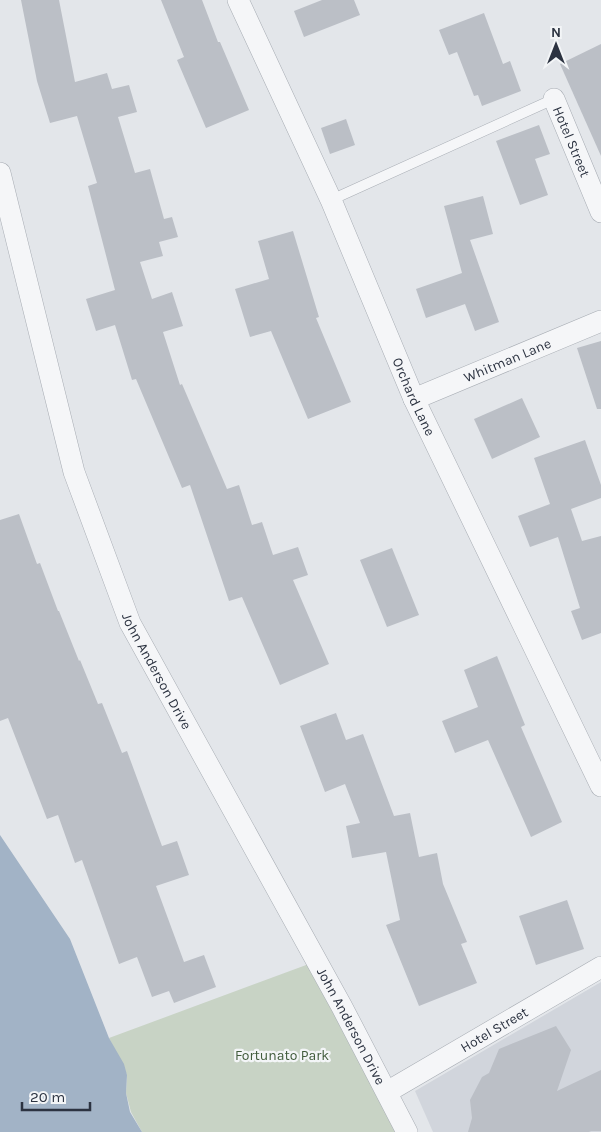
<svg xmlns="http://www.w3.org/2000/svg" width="601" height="1132" viewBox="0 0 601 1132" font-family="Karla,sans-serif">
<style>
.built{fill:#d1d5dc}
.green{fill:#c8d3c5}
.water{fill:#a2b3c6}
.building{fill:#bbbfc6}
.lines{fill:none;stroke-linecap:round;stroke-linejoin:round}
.service-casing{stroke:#a8adb4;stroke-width:11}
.minor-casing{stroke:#a8adb4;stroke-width:22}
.service{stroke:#f5f6f8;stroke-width:10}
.minor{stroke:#f5f6f8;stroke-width:21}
.labels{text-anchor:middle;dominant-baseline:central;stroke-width:4.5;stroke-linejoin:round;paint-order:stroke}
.street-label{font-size:14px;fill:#2c3341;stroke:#f3f5f7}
.park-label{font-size:14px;fill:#405b3b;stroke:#f3f5f7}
</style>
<rect width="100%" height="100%" fill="#e3e6ea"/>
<!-- built -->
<path class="built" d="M 601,982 L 601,1132 L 433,1132 L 415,1091 Z"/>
<!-- green -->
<path class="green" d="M 317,961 L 407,1132 L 142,1132 L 131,1112 L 126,1093 L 127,1075 L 109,1038 Z"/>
<!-- water -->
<path class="water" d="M 0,835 L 70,939 L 109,1038 L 124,1064 L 127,1075 L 126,1093 L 130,1112 L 142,1132 L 0,1132 Z"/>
<!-- building -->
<g class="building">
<path d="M 21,0 L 59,0 L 75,82 L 107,73 L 112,89 L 129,85 L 137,112 L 118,117 L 135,173 L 150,169 L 164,219 L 172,217 L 178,237 L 159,242 L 163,256 L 140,262 L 152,299 L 172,292 L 183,326 L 163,332 L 180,385 L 182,384 L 227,489 L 239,485 L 252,525 L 262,522 L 273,555 L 298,547 L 308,575 L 293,580 L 329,664 L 280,685 L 242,597 L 229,601 L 190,485 L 182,488 L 136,379 L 132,380 L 115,325 L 96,331 L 86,299 L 115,290 L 88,186 L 97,183 L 77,116 L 50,123 L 37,81 Z"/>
<path d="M 161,0 L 202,0 L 218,42 L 220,42 L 249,110 L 206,128 L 177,60 L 184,57 Z"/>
<path d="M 322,0 L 354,0 L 360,15 L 304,37 L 294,11 Z"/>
<path d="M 484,13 L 503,64 L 510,61 L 521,91 L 482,106 L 478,95 L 474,96 L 457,52 L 449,55 L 439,30 Z"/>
<path d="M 601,44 L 601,156 L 560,64 Z"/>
<path d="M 346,119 L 355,145 L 330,154 L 321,128 Z"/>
<path d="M 539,125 L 550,154 L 535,159 L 548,195 L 520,205 L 496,141 Z"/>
<path d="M 483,196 L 493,234 L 470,240 L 499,322 L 475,331 L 465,304 L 426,318 L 416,289 L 462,273 L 444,206 Z"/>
<path d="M 293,231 L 319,317 L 316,318 L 351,402 L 308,419 L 271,331 L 250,337 L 235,289 L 269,279 L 258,241 Z"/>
<path d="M 601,341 L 601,409 L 597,409 L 577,348 Z"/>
<path d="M 522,398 L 540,437 L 492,459 L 474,419 Z"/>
<path d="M 585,440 L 601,485 L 601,498 L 571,509 L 582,541 L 601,536 L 601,633 L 582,640 L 571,611 L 580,608 L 558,537 L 530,547 L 518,516 L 550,504 L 534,458 Z"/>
<path d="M 19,514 L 37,564 L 40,563 L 58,611 L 59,611 L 79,661 L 80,660 L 98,704 L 102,703 L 122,753 L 127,751 L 162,846 L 177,841 L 189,875 L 156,886 L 184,962 L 204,955 L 216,987 L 174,1003 L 169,991 L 152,997 L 137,957 L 119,964 L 82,860 L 75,863 L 58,815 L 47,819 L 8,718 L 0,721 L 0,520 Z"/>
<path d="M 392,548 L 419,615 L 387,627 L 360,560 Z"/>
<path d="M 497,656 L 525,725 L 521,727 L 562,822 L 531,837 L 488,740 L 455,753 L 442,721 L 478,707 L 464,670 Z"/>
<path d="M 336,713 L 346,740 L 363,734 L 394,816 L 410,813 L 419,857 L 437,853 L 443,884 L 467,942 L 461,944 L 477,983 L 419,1006 L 386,925 L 400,920 L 386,852 L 352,858 L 346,826 L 360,823 L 345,784 L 325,792 L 300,726 Z"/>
<path d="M 567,900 L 584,949 L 536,965 L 519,916 Z"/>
<path d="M 556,1026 L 571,1050 L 557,1091 L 601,1070 L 601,1131 L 591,1131 L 589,1132 L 468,1132 L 472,1118 L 470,1100 L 482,1077 L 489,1073 L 499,1049 Z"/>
</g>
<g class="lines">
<!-- service casing -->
<g class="service-casing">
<path id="service" d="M 331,200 L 554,99"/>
</g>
<!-- minor casing -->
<g class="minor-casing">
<g id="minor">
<path id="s1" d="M 238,0 L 331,200 L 414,399 L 601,786"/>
<path id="s2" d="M 554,99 L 601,212"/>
<path id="s3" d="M 0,173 L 74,472 L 130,623 L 342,1007 L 407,1132"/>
<path id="s4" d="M 414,399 L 601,321"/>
<path id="s5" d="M 387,1092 L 601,967"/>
</g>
</g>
<!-- service -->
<use href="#service" class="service"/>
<!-- minor -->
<use href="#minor" class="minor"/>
</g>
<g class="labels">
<!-- street labels -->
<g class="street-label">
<text stroke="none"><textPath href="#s2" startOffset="46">Hotel Street</textPath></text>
<text stroke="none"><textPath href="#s4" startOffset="101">Whitman Lane</textPath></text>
<text stroke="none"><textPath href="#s1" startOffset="434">Orchard Lane</textPath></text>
<text stroke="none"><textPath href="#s3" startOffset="524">John Anderson Drive</textPath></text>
<text stroke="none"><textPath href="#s3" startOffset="929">John Anderson Drive</textPath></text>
<text stroke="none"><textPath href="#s5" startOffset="124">Hotel Street</textPath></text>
</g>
<!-- park labels -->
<g class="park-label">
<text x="282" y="1055">Fortunato Park</text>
</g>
</g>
<!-- north arrow -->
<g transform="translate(556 45)" stroke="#f3f5f7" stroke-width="4" paint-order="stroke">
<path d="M0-4L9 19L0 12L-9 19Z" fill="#2c3341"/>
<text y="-8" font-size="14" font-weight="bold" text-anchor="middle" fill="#2c3341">N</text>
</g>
<!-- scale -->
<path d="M22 1102v8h68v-8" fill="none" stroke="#2c3341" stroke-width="2.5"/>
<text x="30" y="1102" font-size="15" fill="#2c3341" stroke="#f3f5f7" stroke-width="4" paint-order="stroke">20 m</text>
</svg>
